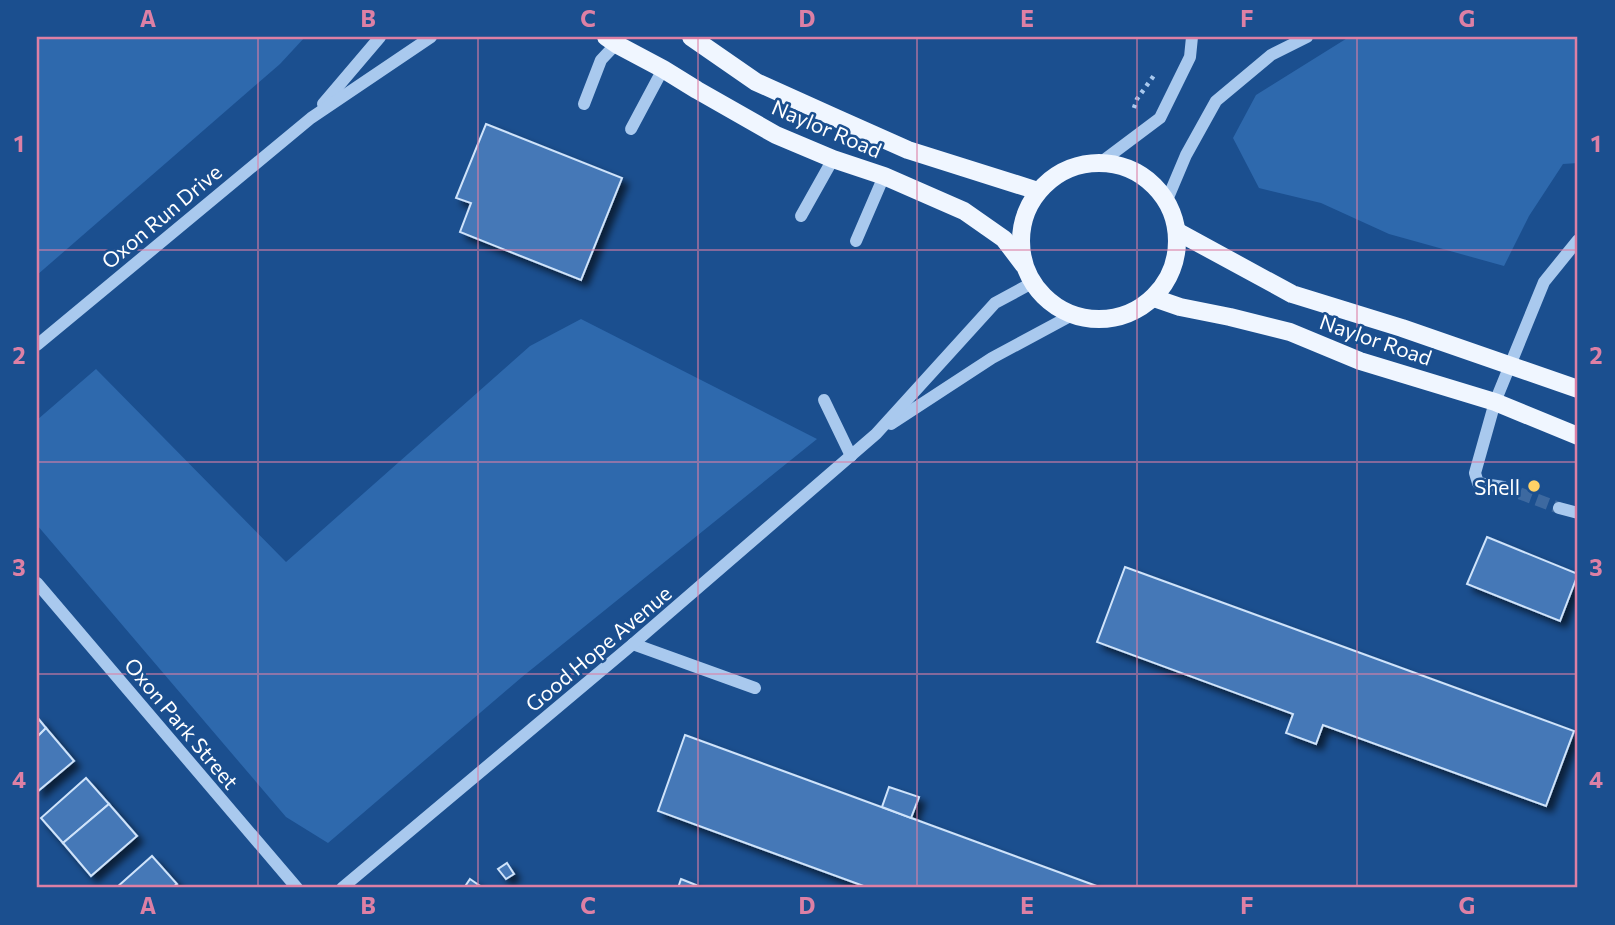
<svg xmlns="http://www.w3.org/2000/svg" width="1615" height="925" viewBox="0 0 1615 925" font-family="Commissioner,sans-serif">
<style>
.green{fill:#2e69ad}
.building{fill:#4478b7;stroke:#cfe3fa;stroke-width:2;filter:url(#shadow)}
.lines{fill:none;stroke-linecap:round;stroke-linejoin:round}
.minor-tunnel{stroke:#3d69a0;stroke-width:12;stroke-dasharray:12 6;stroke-linecap:butt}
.path{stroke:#a9c9ee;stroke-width:4.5;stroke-dasharray:3.5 5;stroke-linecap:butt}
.minor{stroke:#a9c9ee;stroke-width:12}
.major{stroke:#f0f6ff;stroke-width:18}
.grid{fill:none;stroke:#dd80a5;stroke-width:2;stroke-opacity:0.55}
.poi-dot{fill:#ffd166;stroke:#1b4f8f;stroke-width:2.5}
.labels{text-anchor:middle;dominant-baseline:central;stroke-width:5;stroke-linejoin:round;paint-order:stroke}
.street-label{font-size:21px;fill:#fff;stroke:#1b4f8f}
.poi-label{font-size:21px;fill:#fff;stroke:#1b4f8f;text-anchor:end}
.neatline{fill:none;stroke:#dd80a5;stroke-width:2.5}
.grid-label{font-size:23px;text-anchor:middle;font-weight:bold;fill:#dd80a5}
</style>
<defs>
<filter id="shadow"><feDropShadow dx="6" dy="6" stdDeviation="3.5" flood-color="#0009"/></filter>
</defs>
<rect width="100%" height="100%" fill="#1b4f8f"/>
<!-- green -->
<g class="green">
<path d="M 37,37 L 305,37 L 280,64 L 37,275 Z"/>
<path d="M 1349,37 L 1578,37 L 1578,163 L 1563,164 L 1529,216 L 1504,266 L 1389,234 L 1321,203 L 1259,188 L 1233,138 L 1256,95 Z"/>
<path d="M 581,319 L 817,439 L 522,677 L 328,843 L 286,817 L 37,525 L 37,420 L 96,369 L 286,562 L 530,346 Z"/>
</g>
<!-- building -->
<g class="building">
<path d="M 486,124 L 622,178 L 581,280 L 460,232 L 471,203 L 456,198 Z"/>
<path d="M 1487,537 L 1578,574 L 1560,621 L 1467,584 Z"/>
<path d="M 1125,567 L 1574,731 L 1546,806 L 1323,725 L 1316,744 L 1286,733 L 1293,714 L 1097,642 Z"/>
<path d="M 37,717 L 46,728 L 37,737 Z"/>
<path d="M 46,728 L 74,761 L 37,792 L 37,737 Z"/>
<path d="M 685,735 L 1102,888 L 869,888 L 658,811 Z"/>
<path d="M 86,778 L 109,804 L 63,843 L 41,818 Z"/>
<path d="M 889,787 L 919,797 L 911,818 L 882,807 Z"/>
<path d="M 109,804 L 137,836 L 91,876 L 63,843 Z"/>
<path d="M 152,856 L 177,884 L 171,888 L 116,888 Z"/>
<path d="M 507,863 L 514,874 L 506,879 L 498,869 Z"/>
<path d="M 470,879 L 483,888 L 464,888 Z"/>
<path d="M 681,879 L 696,885 L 694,888 L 678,888 Z"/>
</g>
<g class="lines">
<!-- minor-tunnel -->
<path class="minor-tunnel" d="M 1503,487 L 1559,508"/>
<!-- path -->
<path class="path" d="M 1134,108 L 1137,99 L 1155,74"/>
<!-- minor -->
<g class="minor">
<path d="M 323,104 L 380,37"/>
<path d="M 584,104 L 601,60 L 616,44"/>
<path d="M 631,129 L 663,69"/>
<path d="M 1100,163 L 1160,118 L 1190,57 L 1192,37"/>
<path d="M 1167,200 L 1186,155 L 1216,101 L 1271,55 L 1307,37"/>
<path d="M 801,216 L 833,159"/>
<path d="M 856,241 L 884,176"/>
<path d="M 37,345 L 311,118 L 431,37"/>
<path d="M 824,400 L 851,456"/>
<path d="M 891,424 L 992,358 L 1072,315"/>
<path d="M 1503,487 L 1478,483 L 1475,473 L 1495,402 L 1544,282 L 1578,240"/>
<path d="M 1559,508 L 1578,513"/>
<path d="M 37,583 L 297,888"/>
<path d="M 633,644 L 755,688"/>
<path d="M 342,888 L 633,644 L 876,434 L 995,303 L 1032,283"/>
</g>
<!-- major -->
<g class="major">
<path d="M 606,37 L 616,44 L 663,69 L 697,90 L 776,135 L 833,159 L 884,176 L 964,211 L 1004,239 L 1023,264"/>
<path d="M 691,37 L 756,82 L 836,118 L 908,150 L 1038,191"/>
<circle cx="1099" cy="241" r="78"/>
<path d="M 1178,232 L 1292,294 L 1402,328 L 1578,389"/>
<path d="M 1154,298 L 1180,307 L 1230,317 L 1290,332 L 1360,361 L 1495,402 L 1578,436"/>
</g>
</g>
<!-- grid -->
<path class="grid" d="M 258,37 L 258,888M 478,37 L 478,888M 698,37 L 698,888M 917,37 L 917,888M 1137,37 L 1137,888M 1357,37 L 1357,888M 37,250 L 1578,250M 37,462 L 1578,462M 37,674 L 1578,674"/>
<!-- markers -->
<circle class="poi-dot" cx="1534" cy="486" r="7"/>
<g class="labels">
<!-- street labels -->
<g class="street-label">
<text transform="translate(827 128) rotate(23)">Naylor Road</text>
<text transform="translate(161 216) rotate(-40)">Oxon Run Drive</text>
<text transform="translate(1376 339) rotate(19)">Naylor Road</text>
<text transform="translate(598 648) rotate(-40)">Good Hope Avenue</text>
<text transform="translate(182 723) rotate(50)">Oxon Park Street</text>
</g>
<!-- poi labels -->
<g class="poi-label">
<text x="1520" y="486">Shell</text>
</g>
</g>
<!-- border -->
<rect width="1615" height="925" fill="none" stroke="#1b4f8f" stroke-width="77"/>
<rect x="38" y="38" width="1538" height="848" class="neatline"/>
<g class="grid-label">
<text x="148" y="27">A</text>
<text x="368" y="27">B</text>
<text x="588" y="27">C</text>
<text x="807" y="27">D</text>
<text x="1027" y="27">E</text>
<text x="1247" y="27">F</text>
<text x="1467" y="27">G</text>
<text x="19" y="152">1</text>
<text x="1596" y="152">1</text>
<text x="19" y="364">2</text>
<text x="1596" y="364">2</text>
<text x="19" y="576">3</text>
<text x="1596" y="576">3</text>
<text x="19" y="788">4</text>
<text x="1596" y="788">4</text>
<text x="148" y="914">A</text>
<text x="368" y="914">B</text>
<text x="588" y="914">C</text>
<text x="807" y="914">D</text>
<text x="1027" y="914">E</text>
<text x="1247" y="914">F</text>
<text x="1467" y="914">G</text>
</g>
</svg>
